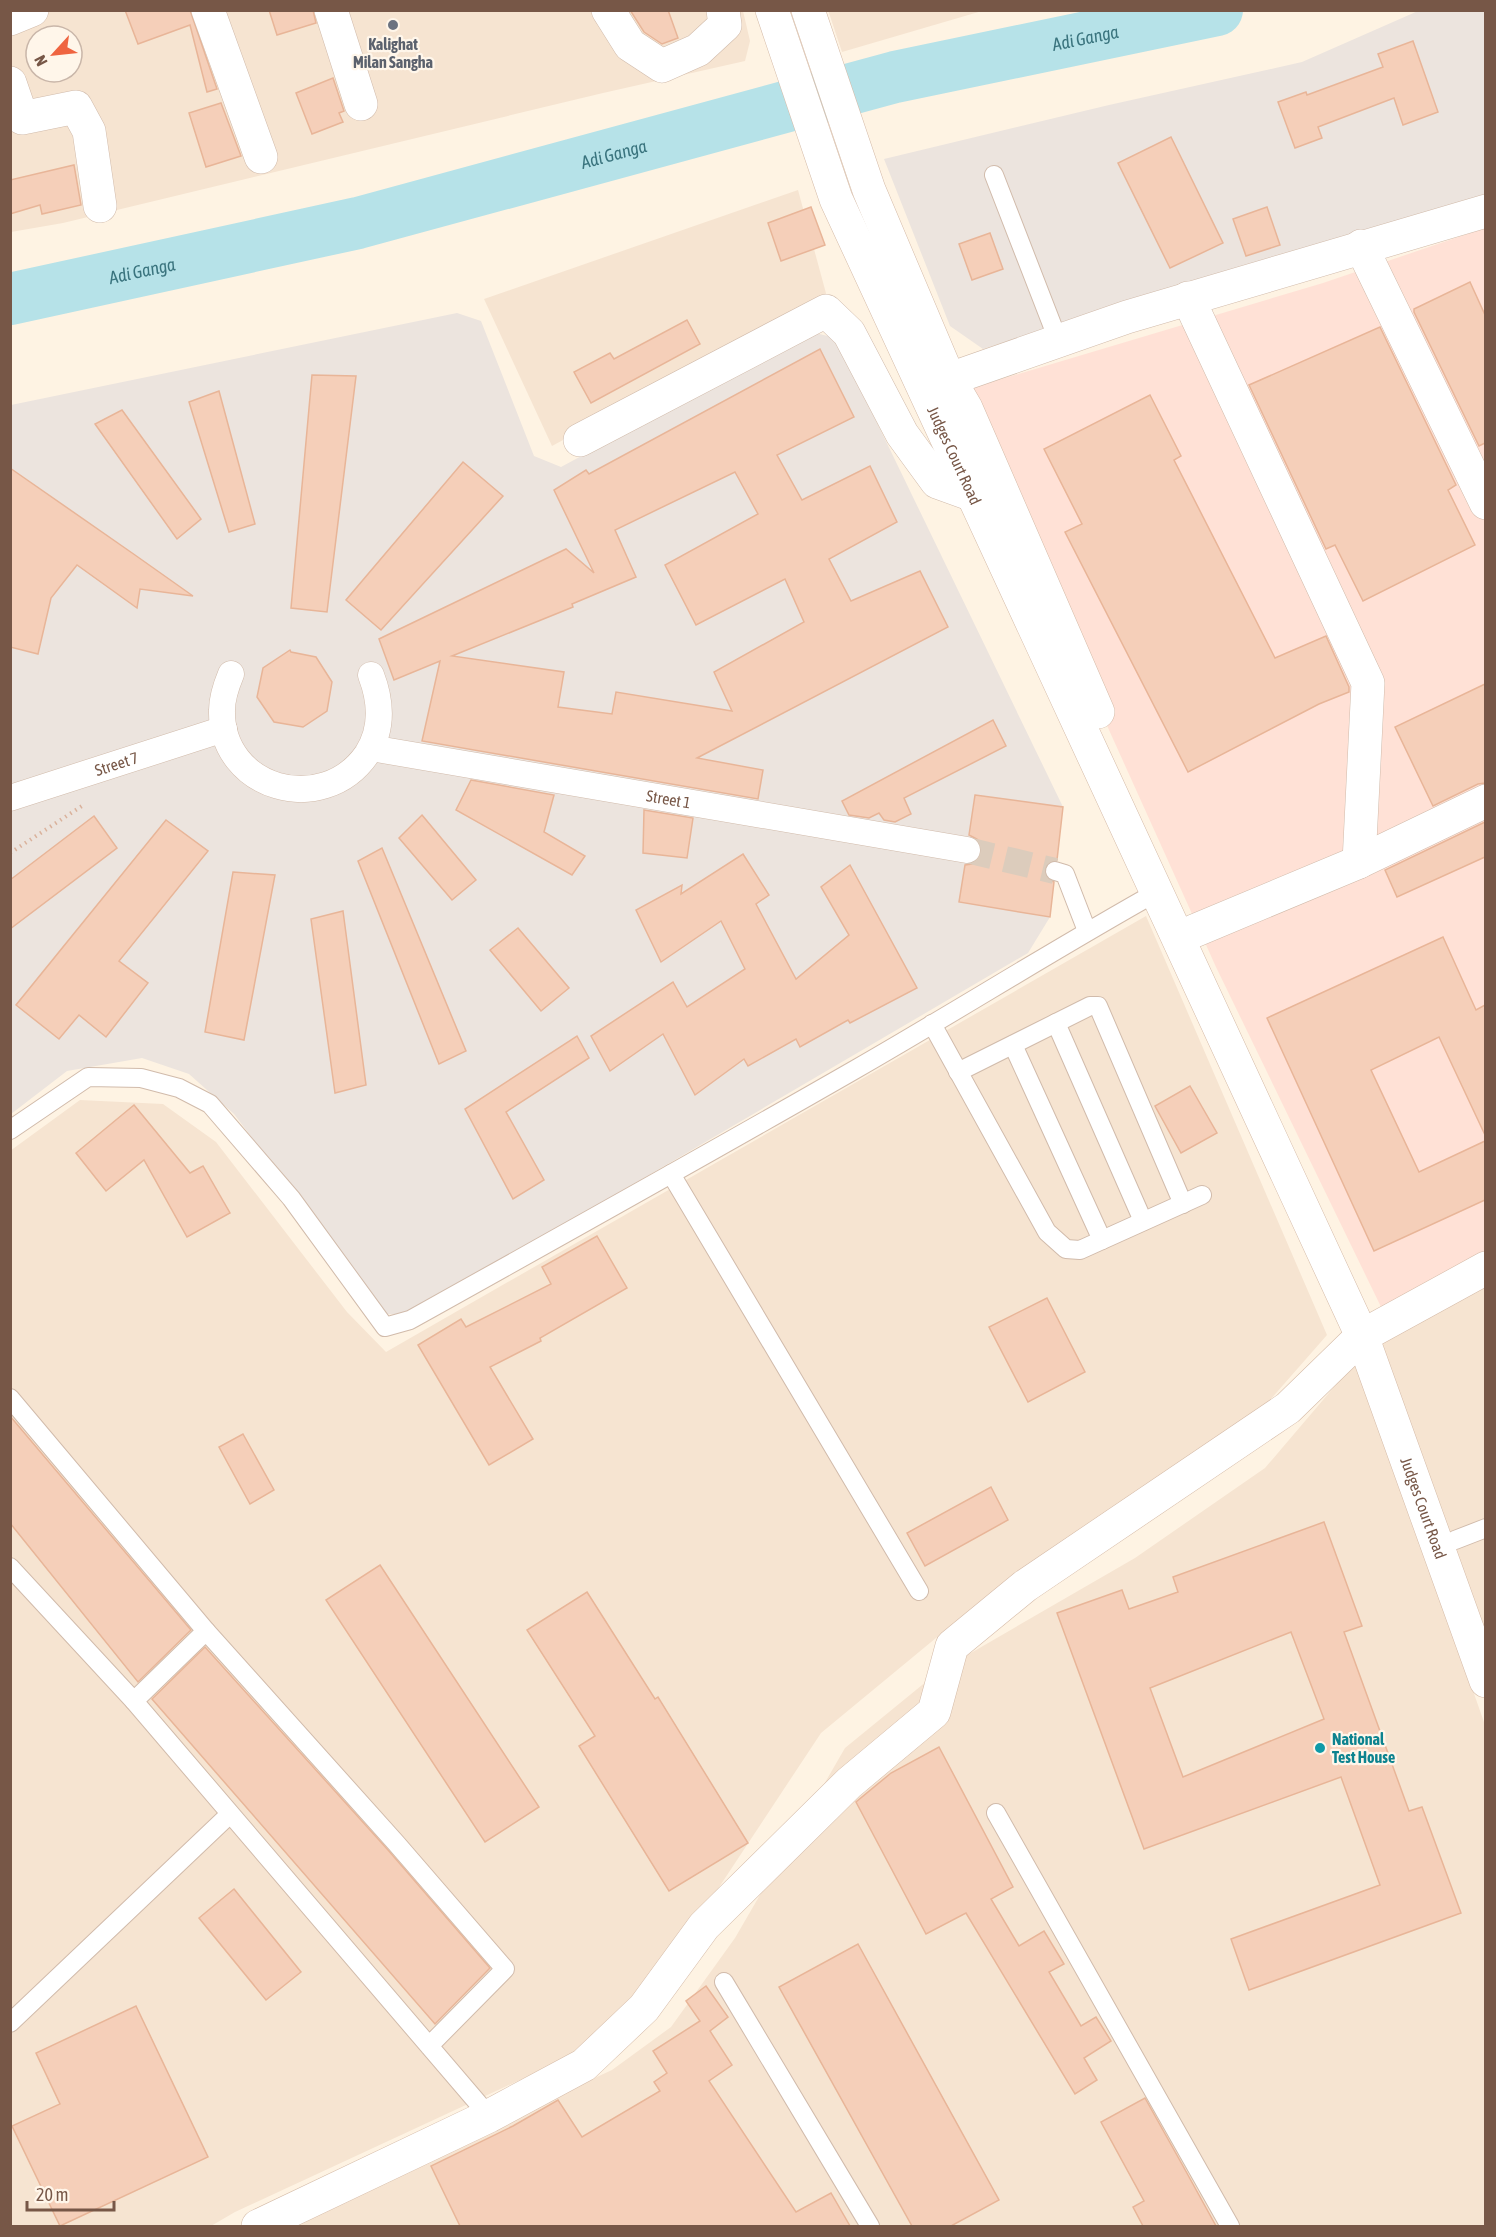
<svg xmlns="http://www.w3.org/2000/svg" width="1496" height="2237" viewBox="0 0 1496 2237" font-family="'Asap Condensed',sans-serif">
<style>
.residential{fill:#f6e4d1;fill-rule:evenodd}
.commercial{fill:#ffe1d6}
.industrial{fill:#ece4de}
.lines{fill:none;stroke-linecap:round;stroke-linejoin:round}
.river{stroke:#b6e2e8;stroke-width:52}
.building{fill:#f5cfb9;stroke:#e8b598;stroke-width:1.5;fill-rule:evenodd}
.pedestrian-tunnel{stroke:#dcccbc;stroke-width:26;stroke-dasharray:26 13;stroke-linecap:butt}
.service-casing{stroke:#d1bbab;stroke-width:20}
.pedestrian-casing{stroke:#d1bbab;stroke-width:27}
.minor-casing{stroke:#d1bbab;stroke-width:34}
.secondary-casing{stroke:#d5bba8;stroke-width:34}
.path{stroke:#dab29c;stroke-width:4;stroke-dasharray:1.5 4.5;stroke-linecap:butt}
.service{stroke:#fff;stroke-width:18}
.pedestrian{stroke:#fff;stroke-width:26}
.minor{stroke:#fff;stroke-width:33}
.secondary{stroke:#fff;stroke-width:33}
.worship-dot{fill:#6b7280;stroke:#fff6ea;stroke-width:2}
.culture-dot{fill:#0f9aa8;stroke:#fff6ea;stroke-width:2}
.labels{text-anchor:middle;dominant-baseline:central;stroke-width:4.5;stroke-linejoin:round;paint-order:stroke}
.worship-label{font-size:16px;font-weight:bold;fill:#5b616d;stroke:#fff6ea}
.street-label{font-size:16px;fill:#775747;stroke:#fff6ea}
.culture-label{font-size:16px;font-weight:bold;fill:#0d838f;stroke:#fff6ea;text-anchor:start}
.water-label{font-size:18px;font-style:italic;fill:#3a747e;stroke:#fff6ea}
</style>
<rect width="100%" height="100%" fill="#fef3e3"/>
<!-- residential -->
<g class="residential">
<path d="M 828,10 L 982,10 L 982,11 L 842,52 Z"/>
<path d="M 11,11 L 743,11 L 750,41 L 745,61 L 603,93 L 63,223 L 11,232 ZM 36,36 L 72,36 L 72,72 L 36,72 Z"/>
<path d="M 798,190 L 827,297 L 552,446 L 484,299 Z"/>
<path d="M 1146,916 L 1327,1335 L 1235,1440 L 1113,1535 L 942,1633 L 821,1733 L 651,1990 L 593,2046 L 235,2212 L 211,2226 L 11,2226 L 10,1151 L 80,1100 L 163,1104 L 216,1142 L 347,1312 L 386,1352 Z"/>
<path d="M 1485,1280 L 1485,1653 L 1373,1343 Z"/>
<path d="M 1357,1360 L 1485,1725 L 1485,2226 L 289,2226 L 389,2173 L 612,2070 L 671,2027 L 735,1938 L 845,1748 L 938,1672 L 1135,1558 L 1265,1468 Z"/>
</g>
<!-- commercial -->
<path class="commercial" d="M 1485,228 L 1485,1256 L 1383,1311 L 1216,967 L 989,464 L 968,389 L 1323,283 Z"/>
<!-- industrial -->
<g class="industrial">
<path d="M 1418,11 L 1485,11 L 1485,200 L 1173,288 L 983,349 L 950,326 L 884,159 L 1109,105 L 1302,62 Z"/>
<path d="M 457,313 L 481,321 L 534,456 L 561,467 L 811,332 L 836,338 L 1063,807 L 1050,917 L 1028,953 L 410,1315 L 386,1314 L 234,1114 L 189,1074 L 142,1058 L 67,1071 L 11,1114 L 11,405 Z"/>
</g>
<g class="lines">
<!-- river -->
<path class="river" id="s1" d="M 10,299 L 358,223 L 895,77 L 1217,10"/>
</g>
<!-- building -->
<g class="building">
<path d="M 125,10 L 190,10 L 217,89 L 207,92 L 190,25 L 138,44 Z"/>
<path d="M 269,10 L 313,10 L 316,23 L 277,35 Z"/>
<path d="M 630,10 L 668,10 L 678,38 L 662,44 L 644,32 Z"/>
<path d="M 1413,41 L 1438,112 L 1403,125 L 1394,98 L 1318,127 L 1322,138 L 1295,148 L 1278,102 L 1306,92 L 1307,95 L 1383,67 L 1378,54 Z"/>
<path d="M 333,78 L 344,111 L 339,113 L 343,122 L 312,134 L 296,93 Z"/>
<path d="M 221,103 L 241,156 L 206,167 L 189,113 Z"/>
<path d="M 1171,137 L 1223,243 L 1170,268 L 1118,163 Z"/>
<path d="M 74,165 L 81,205 L 42,214 L 40,205 L 10,214 L 10,180 Z"/>
<path d="M 811,207 L 825,245 L 781,261 L 768,223 Z"/>
<path d="M 1267,207 L 1280,245 L 1246,256 L 1233,219 Z"/>
<path d="M 990,233 L 1003,269 L 972,280 L 959,244 Z"/>
<path d="M 1470,282 L 1485,315 L 1485,443 L 1479,446 L 1414,312 L 1414,309 Z"/>
<path d="M 687,320 L 700,344 L 591,403 L 574,372 L 610,353 L 614,359 Z"/>
<path d="M 1380,327 L 1456,485 L 1448,490 L 1475,545 L 1363,601 L 1335,545 L 1326,549 L 1249,385 Z"/>
<path d="M 820,349 L 854,417 L 777,455 L 802,500 L 870,466 L 897,522 L 829,559 L 851,601 L 920,571 L 948,627 L 697,758 L 763,770 L 758,799 L 422,741 L 440,661 L 394,680 L 379,639 L 566,549 L 594,573 L 554,490 L 586,470 L 589,474 ZM 735,472 L 758,514 L 665,565 L 696,625 L 785,579 L 804,622 L 714,672 L 732,711 L 616,692 L 612,714 L 558,707 L 564,672 L 452,656 L 573,607 L 572,604 L 636,577 L 615,530 Z"/>
<path d="M 312,375 L 356,376 L 327,612 L 291,608 Z"/>
<path d="M 219,391 L 255,524 L 229,532 L 189,402 Z"/>
<path d="M 1150,395 L 1181,456 L 1174,460 L 1275,658 L 1326,636 L 1349,687 L 1349,692 L 1319,704 L 1188,772 L 1065,532 L 1082,524 L 1044,449 Z"/>
<path d="M 122,410 L 201,519 L 177,539 L 95,424 Z"/>
<path d="M 463,462 L 503,496 L 381,630 L 346,600 Z"/>
<path d="M 10,468 L 135,555 L 193,596 L 140,589 L 137,608 L 77,565 L 51,598 L 38,654 L 10,647 Z"/>
<path d="M 290,650 L 291,652 L 316,657 L 332,682 L 327,711 L 303,727 L 274,722 L 257,697 L 263,668 Z"/>
<path d="M 1485,684 L 1485,783 L 1478,784 L 1433,806 L 1395,727 Z"/>
<path d="M 993,720 L 1006,746 L 904,798 L 911,814 L 895,822 L 884,820 L 879,813 L 869,818 L 849,815 L 842,801 Z"/>
<path d="M 471,780 L 554,795 L 544,832 L 585,856 L 572,875 L 456,810 Z"/>
<path d="M 975,795 L 1063,807 L 1057,860 L 1048,862 L 1044,868 L 1046,878 L 1054,882 L 1050,917 L 959,902 L 965,865 L 972,864 L 978,860 L 982,852 L 981,844 L 977,839 L 969,835 Z"/>
<path d="M 644,810 L 693,818 L 687,858 L 643,853 Z"/>
<path d="M 422,815 L 476,880 L 452,900 L 399,838 Z"/>
<path d="M 94,816 L 117,848 L 10,929 L 10,880 Z"/>
<path d="M 166,820 L 208,851 L 119,961 L 148,983 L 106,1037 L 79,1015 L 59,1039 L 16,1005 Z"/>
<path d="M 1485,822 L 1485,857 L 1397,897 L 1385,870 Z"/>
<path d="M 382,848 L 466,1051 L 439,1064 L 358,861 Z"/>
<path d="M 743,854 L 769,895 L 756,904 L 796,979 L 849,935 L 821,887 L 850,865 L 917,988 L 850,1023 L 848,1020 L 800,1047 L 796,1039 L 748,1066 L 744,1059 L 695,1095 L 663,1034 L 610,1071 L 591,1036 L 673,982 L 687,1007 L 745,969 L 721,921 L 661,962 L 636,910 L 682,885 L 681,894 Z"/>
<path d="M 233,872 L 275,875 L 244,1040 L 205,1032 Z"/>
<path d="M 343,911 L 366,1085 L 335,1093 L 311,919 Z"/>
<path d="M 518,928 L 569,988 L 541,1011 L 490,950 Z"/>
<path d="M 1443,937 L 1476,1010 L 1485,1005 L 1485,1135 L 1439,1037 L 1371,1070 L 1419,1172 L 1485,1141 L 1485,1200 L 1374,1251 L 1267,1018 Z"/>
<path d="M 577,1036 L 589,1058 L 506,1112 L 544,1180 L 513,1199 L 465,1109 Z"/>
<path d="M 1190,1086 L 1217,1133 L 1181,1153 L 1155,1106 Z"/>
<path d="M 134,1105 L 190,1173 L 203,1166 L 230,1213 L 187,1237 L 144,1160 L 106,1191 L 76,1153 Z"/>
<path d="M 597,1236 L 627,1288 L 540,1338 L 541,1341 L 490,1367 L 533,1439 L 489,1465 L 418,1345 L 461,1319 L 466,1327 L 551,1284 L 542,1267 Z"/>
<path d="M 1047,1298 L 1085,1372 L 1028,1402 L 989,1327 Z"/>
<path d="M 10,1416 L 191,1630 L 138,1682 L 10,1523 Z"/>
<path d="M 243,1434 L 274,1490 L 250,1504 L 219,1447 Z"/>
<path d="M 991,1487 L 1008,1520 L 925,1566 L 907,1533 Z"/>
<path d="M 1324,1522 L 1362,1626 L 1344,1632 L 1409,1811 L 1422,1807 L 1461,1913 L 1249,1990 L 1231,1939 L 1380,1885 L 1341,1777 L 1144,1849 L 1057,1613 L 1122,1590 L 1129,1609 L 1178,1592 L 1173,1577 ZM 1291,1632 L 1324,1719 L 1183,1777 L 1150,1688 Z"/>
<path d="M 380,1565 L 539,1807 L 485,1842 L 326,1600 Z"/>
<path d="M 587,1592 L 655,1699 L 658,1697 L 748,1843 L 669,1891 L 579,1746 L 595,1736 L 527,1630 Z"/>
<path d="M 205,1647 L 388,1850 L 490,1968 L 435,2024 L 152,1699 Z"/>
<path d="M 939,1747 L 1013,1887 L 991,1899 L 1019,1946 L 1044,1931 L 1064,1964 L 1049,1972 L 1081,2026 L 1096,2017 L 1111,2041 L 1084,2058 L 1097,2080 L 1075,2094 L 966,1913 L 926,1934 L 856,1802 L 891,1773 Z"/>
<path d="M 234,1889 L 301,1972 L 266,2000 L 199,1918 Z"/>
<path d="M 858,1944 L 999,2200 L 951,2226 L 912,2226 L 779,1987 Z"/>
<path d="M 706,1986 L 728,2017 L 710,2031 L 732,2065 L 709,2081 L 796,2212 L 831,2193 L 850,2226 L 460,2226 L 431,2166 L 513,2126 L 558,2100 L 582,2137 L 660,2091 L 654,2082 L 667,2073 L 653,2051 L 700,2021 L 686,2001 Z"/>
<path d="M 136,2006 L 208,2157 L 60,2226 L 12,2126 L 60,2104 L 36,2053 Z"/>
<path d="M 1145,2098 L 1183,2166 L 1216,2226 L 1143,2226 L 1133,2207 L 1144,2201 L 1101,2122 Z"/>
</g>
<g class="lines">
<!-- pedestrian-tunnel -->
<path class="pedestrian-tunnel" d="M 967,850 L 1055,871"/>
<!-- service casing -->
<g class="service-casing">
<g id="service">
<path d="M 994,175 L 1058,340"/>
<path d="M 1055,871 L 1065,874 L 1087,931"/>
<path d="M 1056,1023 L 1143,1221"/>
<path d="M 932,1024 L 1047,1232 L 1066,1249 L 1080,1250 L 1202,1195"/>
<path d="M 1013,1045 L 1102,1240"/>
<path d="M 958,1072 L 1090,1006 L 1098,1006 L 1183,1204"/>
<path d="M 10,1130 L 88,1077 L 141,1078 L 179,1088 L 210,1104 L 291,1198 L 385,1327 L 410,1320 C 559,1237 708,1154 856,1069 C 957,1011 1055,949 1157,892"/>
<path d="M 671,1174 L 919,1591"/>
<path d="M 10,1398 L 206,1631"/>
<path d="M 1455,1540 L 1486,1528"/>
<path d="M 10,1567 L 134,1701"/>
<path d="M 996,1813 L 1230,2226"/>
<path d="M 724,1982 L 870,2226"/>
<path d="M 10,2023 L 230,1814"/>
<path d="M 429,2046 L 505,1969 L 396,1843 L 206,1631 L 134,1701 L 489,2116"/>
</g>
</g>
<!-- pedestrian casing -->
<g class="pedestrian-casing">
<g id="pedestrian">
<path d="M 231,674 C 226,686 222,697 222,710 C 220,789 323,818 367,754 C 383,729 381,701 371,675"/>
<path id="s2" d="M 371,748 L 967,850"/>
<path id="s3" d="M 10,798 L 224,729"/>
</g>
</g>
<!-- minor casing -->
<g class="minor-casing">
<g id="minor">
<path d="M 208,10 L 261,157"/>
<path d="M 331,10 L 361,104"/>
<path d="M 608,10 L 630,45 L 662,66 L 698,50 L 725,25 L 723,10"/>
<path d="M 10,19 L 32,10"/>
<path d="M 10,83 L 22,118 L 76,107 L 89,131 L 100,206"/>
<path d="M 1361,246 L 1486,503"/>
<path d="M 1188,298 L 1368,683 L 1359,862"/>
<path d="M 924,388 L 1127,317 L 1486,211"/>
<path d="M 580,440 L 826,311 L 849,333 L 902,434 L 937,482 L 973,495"/>
<path d="M 1194,931 L 1359,862 L 1486,801"/>
</g>
</g>
<!-- secondary casing -->
<g class="secondary-casing">
<g id="secondary">
<path id="s4" d="M 772,10 L 836,199 L 1362,1336 L 1486,1681"/>
<path d="M 808,10 L 869,190 L 949,379 L 966,408 L 1098,712"/>
<path d="M 258,2226 L 489,2116 L 584,2065 L 644,2008 L 704,1926 L 849,1783 L 934,1712 L 952,1646 L 1025,1586 L 1288,1408 L 1362,1336 L 1486,1268"/>
</g>
</g>
<!-- path -->
<path class="path" d="M 10,853 L 85,804"/>
<!-- service -->
<use href="#service" class="service"/>
<!-- pedestrian -->
<use href="#pedestrian" class="pedestrian"/>
<!-- minor -->
<use href="#minor" class="minor"/>
<!-- secondary -->
<use href="#secondary" class="secondary"/>
</g>
<!-- markers -->
<circle class="worship-dot" cx="393" cy="25" r="6"/>
<circle class="culture-dot" cx="1320" cy="1748" r="6"/>
<g class="labels">
<!-- worship labels -->
<g class="worship-label">
<text x="393" y="44">Kalighat<tspan x="393" dy="18">Milan Sangha</tspan></text>
</g>
<!-- street labels -->
<g class="street-label">
<text stroke="none"><textPath href="#s4" startOffset="482">Judges Court Road</textPath></text>
<text stroke="none"><textPath href="#s3" startOffset="112">Street 7</textPath></text>
<text stroke="none"><textPath href="#s2" startOffset="302">Street 1</textPath></text>
<text stroke="none"><textPath href="#s4" startOffset="1635">Judges Court Road</textPath></text>
</g>
<!-- culture labels -->
<g class="culture-label">
<text x="1332" y="1739">National<tspan x="1332" dy="18">Test House</tspan></text>
</g>
<!-- water labels -->
<g class="water-label">
<text stroke="none"><textPath href="#s1" startOffset="1107">Adi Ganga</textPath></text>
<text stroke="none"><textPath href="#s1" startOffset="621">Adi Ganga</textPath></text>
<text stroke="none"><textPath href="#s1" startOffset="135">Adi Ganga</textPath></text>
</g>
</g>
<!-- border -->
<rect width="1496" height="2237" fill="none" stroke="#775747" stroke-width="24"/>
<!-- north arrow -->
<g transform="translate(54 54) rotate(243)"><circle r="28" fill="#fff6ea" stroke="#c9b6a9" stroke-width="1.5"/>
<path d="M0-4.5L10 22L0 15L-10 22Z" fill="#ef6440"/>
<text y="-9" font-size="16" font-weight="bold" text-anchor="middle" fill="#775747">N</text>
</g>
<!-- scale -->
<path d="M27 2201v9h87v-9" fill="none" stroke="#775747" stroke-width="3"/>
<text x="36" y="2201" font-size="18" fill="#775747" stroke="#fff6ea" stroke-width="4.5" paint-order="stroke">20 m</text>
</svg>
